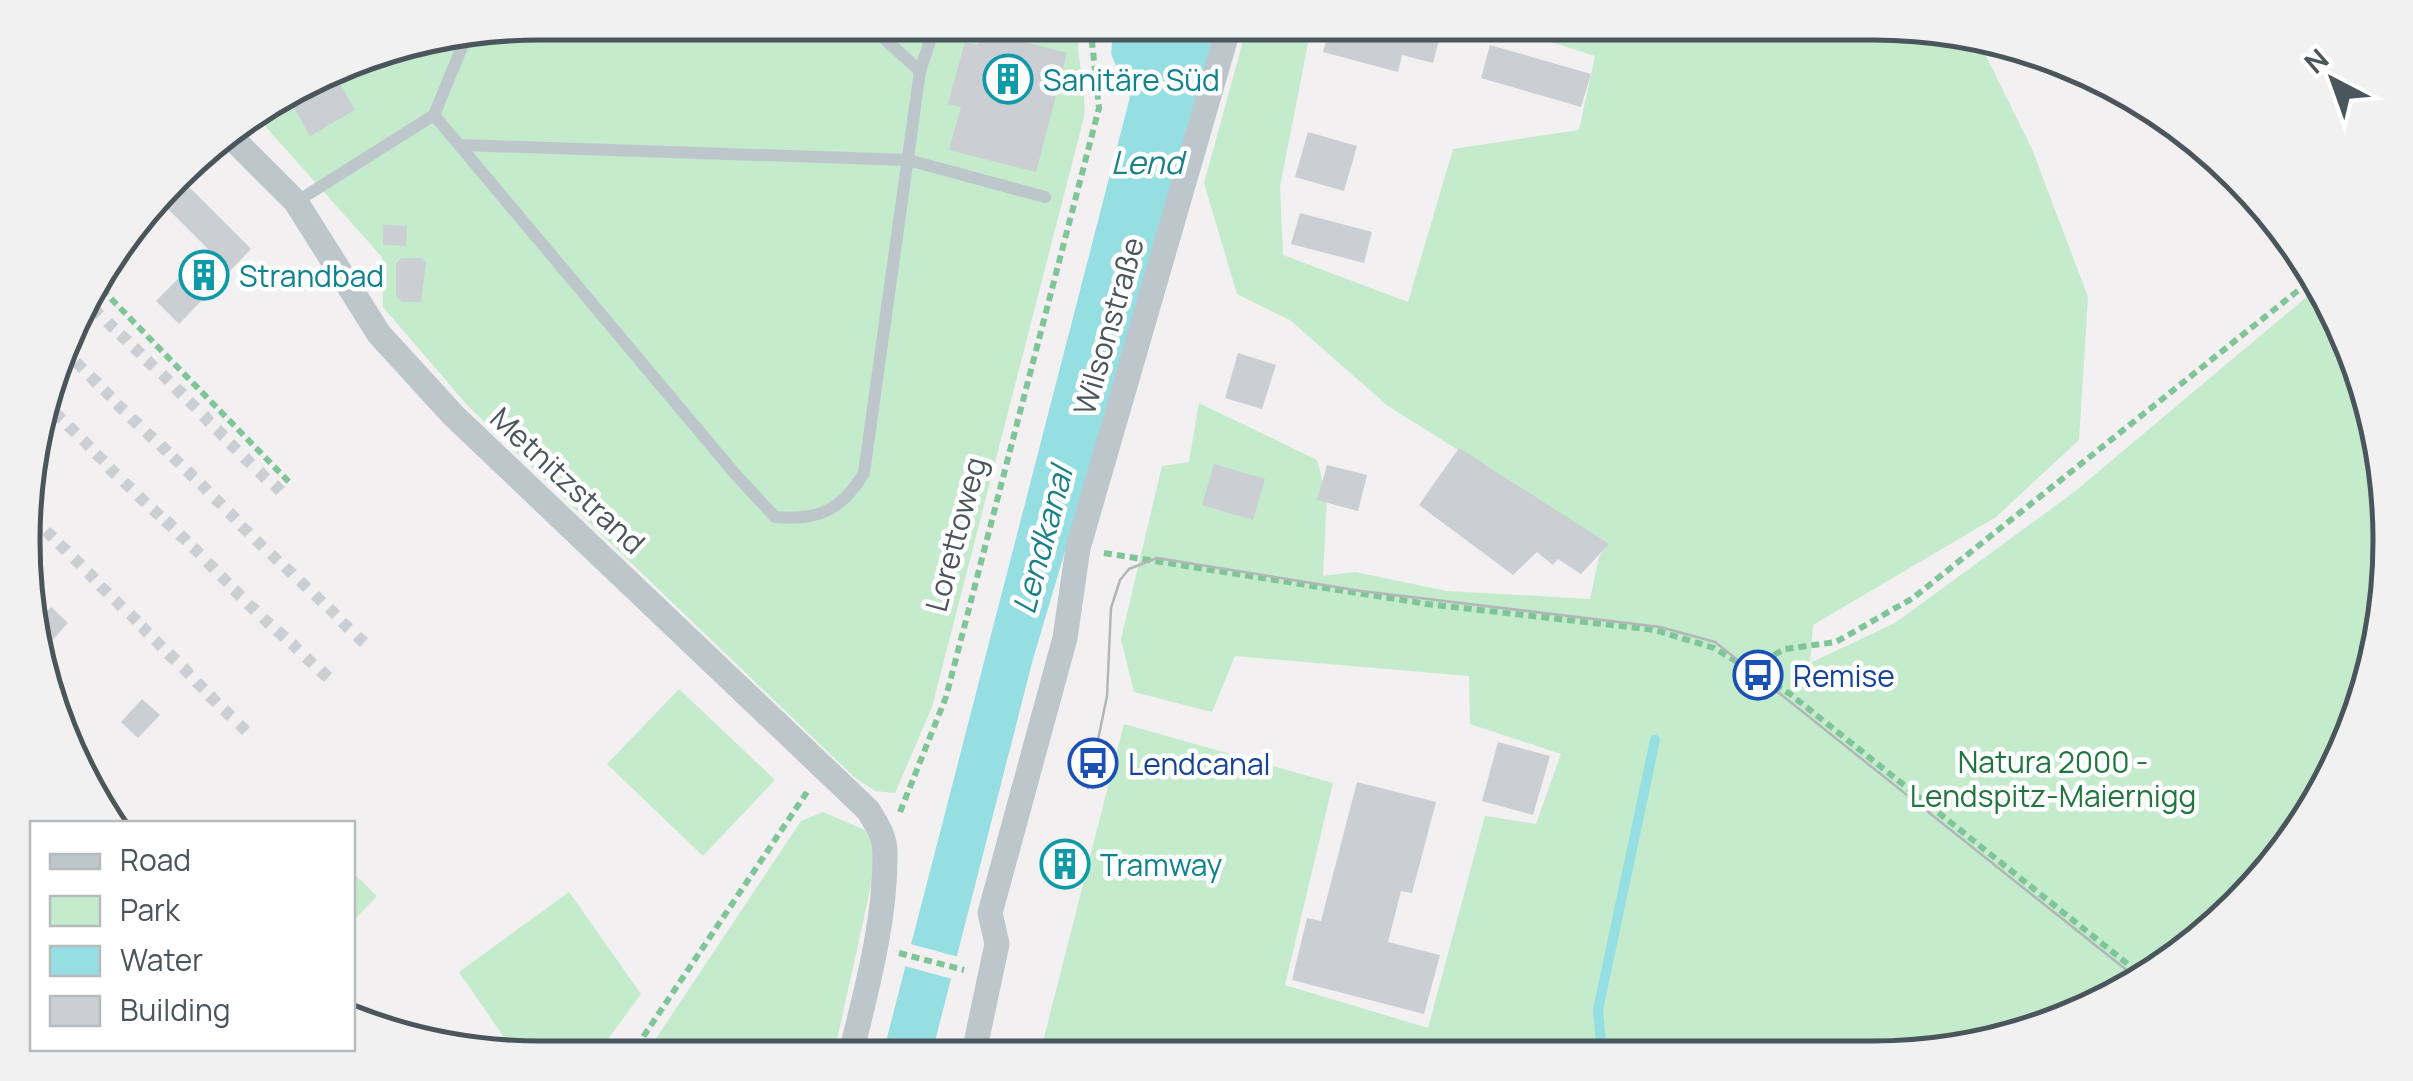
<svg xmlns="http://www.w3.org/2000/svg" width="2413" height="1081" viewBox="0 0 2413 1081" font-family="Manrope,sans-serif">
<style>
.green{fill:#c3ebcc}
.water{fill:#95dfe3}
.pier{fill:#f2f0f0}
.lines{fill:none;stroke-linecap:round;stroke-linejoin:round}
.stream{stroke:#95dfe3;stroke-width:10}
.building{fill:#cbced2}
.path{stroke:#7fc598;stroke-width:6;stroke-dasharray:8 5;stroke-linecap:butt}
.service{stroke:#bdc6cb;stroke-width:12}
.minor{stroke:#bdc6cb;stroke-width:25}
.tram{stroke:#b3b6b9;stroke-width:2.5}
.labels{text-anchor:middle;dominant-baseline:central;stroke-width:9;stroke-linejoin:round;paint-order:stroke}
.culture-label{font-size:30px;fill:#0d838f;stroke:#fff;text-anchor:start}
.street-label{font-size:30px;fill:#4a565b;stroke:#fff}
.transit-label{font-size:30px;fill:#164399;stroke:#fff;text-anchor:start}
.park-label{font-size:30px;fill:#21763f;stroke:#fff}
.water-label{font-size:32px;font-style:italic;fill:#1a8188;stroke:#fff}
.rim{fill:none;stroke:#4a565b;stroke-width:5}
</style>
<rect width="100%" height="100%" fill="#f2f0f0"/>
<!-- green -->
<g class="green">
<path d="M 541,23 L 1079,23 C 1074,54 1087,85 1084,117 L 932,707 L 895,793 L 875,791 L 854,777 L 468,406 L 383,307 L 382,257 L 257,117 L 373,50 Z"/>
<path d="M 1248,23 L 1312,23 L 1280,186 L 1283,255 L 1408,302 L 1453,149 L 1579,130 L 1595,56 L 1492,23 L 1873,23 L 1980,44 L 2032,149 L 2088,297 L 2079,440 L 1996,517 L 1813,625 L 1810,663 L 1895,623 L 2073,493 L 2316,289 L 2351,342 L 2390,540 L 2351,738 L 2284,855 L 2188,951 L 2071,1019 L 1941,1054 L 1039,1057 L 1124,724 L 1333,783 L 1285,985 L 1428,1028 L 1485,816 L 1536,824 L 1561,754 L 1470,724 L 1469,676 L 1235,656 L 1212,712 L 1134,692 L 1121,639 L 1162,466 L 1189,462 L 1199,403 L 1317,460 L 1327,497 L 1323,576 L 1355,572 L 1447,591 L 1590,599 L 1599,557 L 1608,544 L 1388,406 L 1290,320 L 1237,294 L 1204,183 Z"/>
<path d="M 679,689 L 775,780 L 703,856 L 607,764 Z"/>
<path d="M 823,812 L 865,830 L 878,854 L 833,1058 L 643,1058 L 801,821 Z"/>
<path d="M 352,872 L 377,896 L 353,921 L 352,921 Z"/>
<path d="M 569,892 L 641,994 L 594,1058 L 515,1053 L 459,972 Z"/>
</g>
<!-- water -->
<path class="water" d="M 1114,23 L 1222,23 L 1033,659 L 931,1057 L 882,1057 L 1130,97 L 1111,54 Z"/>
<!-- pier -->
<path class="pier" d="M 907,943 L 962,958 L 956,980 L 901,965 Z"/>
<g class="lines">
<!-- stream -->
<path class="stream" d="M 1602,1055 L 1598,1010 L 1655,740"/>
</g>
<!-- building -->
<g class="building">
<path d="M 1331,23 L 1407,23 L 1441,32 L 1433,63 L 1402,55 L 1398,72 L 1323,52 Z"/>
<path d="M 982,31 L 1067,53 L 1036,172 L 949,150 L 961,107 L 948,104 L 965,42 L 978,45 Z"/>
<path d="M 1490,45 L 1591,74 L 1581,107 L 1481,78 Z"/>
<path d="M 334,73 L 355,110 L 310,136 L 289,99 Z"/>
<path d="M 1308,132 L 1357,146 L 1344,191 L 1295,177 Z"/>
<path d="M 178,176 L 251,249 L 179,324 L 156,301 L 208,249 L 159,200 Z"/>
<path d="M 1300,213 L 1372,232 L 1364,263 L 1291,244 Z"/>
<path d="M 383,225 L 407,226 L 406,246 L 383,245 Z"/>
<path d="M 402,258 L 422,258 L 426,263 L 421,302 L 402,302 L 396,296 L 396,263 Z"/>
<path d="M 97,304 L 104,311 L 96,319 L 89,312 Z"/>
<path d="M 112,318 L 118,324 L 110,333 L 103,326 Z"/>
<path d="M 124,330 L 132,337 L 123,345 L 116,339 Z"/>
<path d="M 138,343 L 145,350 L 137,358 L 130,352 Z"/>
<path d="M 1238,353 L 1276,365 L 1262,409 L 1225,398 Z"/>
<path d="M 151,356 L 158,363 L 150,371 L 143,365 Z"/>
<path d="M 80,358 L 87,365 L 79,373 L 72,366 Z"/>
<path d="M 166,370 L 173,377 L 165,385 L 158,378 Z"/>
<path d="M 94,372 L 102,379 L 93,388 L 86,380 Z"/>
<path d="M 180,384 L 187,390 L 178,399 L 171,392 Z"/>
<path d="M 108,386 L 115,393 L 107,401 L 100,394 Z"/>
<path d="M 193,397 L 200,404 L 192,412 L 185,405 Z"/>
<path d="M 121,400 L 128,406 L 120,415 L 113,408 Z"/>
<path d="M 59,409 L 66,415 L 58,424 L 51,417 Z"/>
<path d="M 208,411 L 214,418 L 206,427 L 199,420 Z"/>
<path d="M 135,414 L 143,420 L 134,429 L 127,422 Z"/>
<path d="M 73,422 L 80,429 L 72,437 L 64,430 Z"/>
<path d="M 221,425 L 228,432 L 220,441 L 213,434 Z"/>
<path d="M 150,428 L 157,434 L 149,443 L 142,436 Z"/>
<path d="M 87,436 L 94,443 L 86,451 L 79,444 Z"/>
<path d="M 234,439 L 241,446 L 233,454 L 226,448 Z"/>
<path d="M 165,441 L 172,448 L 163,456 L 156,449 Z"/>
<path d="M 1459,448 L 1609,544 L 1581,574 L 1558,559 L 1553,565 L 1537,552 L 1513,575 L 1419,505 Z"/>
<path d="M 100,450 L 108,457 L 100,465 L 92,458 Z"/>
<path d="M 177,453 L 184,460 L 176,468 L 169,461 Z"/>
<path d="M 249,453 L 255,460 L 247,468 L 240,462 Z"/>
<path d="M 114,464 L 120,470 L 112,479 L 105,472 Z"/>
<path d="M 1214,464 L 1265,479 L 1253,520 L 1202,505 Z"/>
<path d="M 1327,465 L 1367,475 L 1358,511 L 1317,500 Z"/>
<path d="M 191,466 L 198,473 L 190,482 L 183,475 Z"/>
<path d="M 263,467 L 270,474 L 262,483 L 255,476 Z"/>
<path d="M 128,478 L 135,484 L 127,493 L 120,486 Z"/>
<path d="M 205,480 L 212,487 L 203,495 L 197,488 Z"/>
<path d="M 278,480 L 285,487 L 276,495 L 270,489 Z"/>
<path d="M 143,492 L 150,499 L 142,507 L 134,500 Z"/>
<path d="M 219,494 L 226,501 L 218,509 L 211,503 Z"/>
<path d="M 157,505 L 164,512 L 156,520 L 149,514 Z"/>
<path d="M 233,508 L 240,515 L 231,523 L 225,517 Z"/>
<path d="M 36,513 L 43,520 L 35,528 L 30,519 Z"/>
<path d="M 170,516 L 177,523 L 169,532 L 161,525 Z"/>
<path d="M 245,522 L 253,529 L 245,537 L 237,530 Z"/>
<path d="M 50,527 L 57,533 L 49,542 L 42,535 Z"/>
<path d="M 184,530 L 191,537 L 183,545 L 175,539 Z"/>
<path d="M 260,536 L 267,543 L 259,551 L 252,544 Z"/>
<path d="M 63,540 L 71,547 L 62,555 L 55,548 Z"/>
<path d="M 197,543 L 204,550 L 196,558 L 189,552 Z"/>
<path d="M 275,550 L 282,557 L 274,565 L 267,558 Z"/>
<path d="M 78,554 L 85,561 L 77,569 L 70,563 Z"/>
<path d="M 211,558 L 219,565 L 210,573 L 203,566 Z"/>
<path d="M 289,563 L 297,570 L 288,578 L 281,571 Z"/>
<path d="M 92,568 L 99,575 L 90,583 L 84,577 Z"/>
<path d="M 225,572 L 232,579 L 224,587 L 217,580 Z"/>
<path d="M 304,577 L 311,584 L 303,592 L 296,585 Z"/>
<path d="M 104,582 L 112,589 L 104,597 L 96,590 Z"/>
<path d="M 238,585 L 245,592 L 237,601 L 230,594 Z"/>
<path d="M 319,591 L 326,598 L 318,606 L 311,599 Z"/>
<path d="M 119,596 L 126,603 L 118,611 L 111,604 Z"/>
<path d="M 252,600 L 260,606 L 251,615 L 244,608 Z"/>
<path d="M 333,604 L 340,611 L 332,619 L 325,612 Z"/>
<path d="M 51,607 L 68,623 L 47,646 L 33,626 Z"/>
<path d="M 134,610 L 141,617 L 133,625 L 126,618 Z"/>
<path d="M 267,614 L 274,620 L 266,629 L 259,622 Z"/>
<path d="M 346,618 L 353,624 L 345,633 L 338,626 Z"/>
<path d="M 146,622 L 152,629 L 144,638 L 138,631 Z"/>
<path d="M 281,626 L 289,633 L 281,642 L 273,635 Z"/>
<path d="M 361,632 L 368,638 L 360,647 L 353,640 Z"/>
<path d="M 159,636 L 166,643 L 158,651 L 151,644 Z"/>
<path d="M 296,639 L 302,646 L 294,654 L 288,648 Z"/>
<path d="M 173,649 L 180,656 L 172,665 L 164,658 Z"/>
<path d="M 310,653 L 317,660 L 309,668 L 302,662 Z"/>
<path d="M 187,663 L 194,671 L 186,679 L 179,672 Z"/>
<path d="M 325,666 L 332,673 L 324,682 L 316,675 Z"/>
<path d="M 201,678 L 208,685 L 200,693 L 192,686 Z"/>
<path d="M 214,691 L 221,699 L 213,707 L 205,700 Z"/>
<path d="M 142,699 L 160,715 L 138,738 L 121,722 Z"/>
<path d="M 228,705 L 235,712 L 227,721 L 220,714 Z"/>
<path d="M 243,720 L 250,727 L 242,735 L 235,728 Z"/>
<path d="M 1498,742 L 1550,756 L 1533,815 L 1482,801 Z"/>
<path d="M 1357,782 L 1436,802 L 1412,893 L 1401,891 L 1388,942 L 1440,955 L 1424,1014 L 1292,980 L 1307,918 L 1321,921 Z"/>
<path d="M 1065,842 L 1076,845 L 1065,886 L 1054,883 Z"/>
</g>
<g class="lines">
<!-- path -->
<g class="path">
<path d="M 93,280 L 289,482"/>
<path d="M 1104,553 L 1427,604 L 1655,630 L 1714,648 L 1790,694 L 2144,977"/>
<path d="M 1751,667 L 1785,649 L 1836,642 L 1913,598 L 2310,281"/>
<path d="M 900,812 L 946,697 L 1099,108 L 1090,23"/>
<path d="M 899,953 L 964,970"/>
<path d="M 629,1058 L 809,789"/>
</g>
<!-- service -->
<g class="service">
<path d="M 867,23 L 920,71"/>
<path d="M 434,115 L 736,475 L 775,517 C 818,521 842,510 864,473 L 920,71 L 936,23"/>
<path d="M 460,145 L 908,160 L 1045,197"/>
<path d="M 296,202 L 434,115 L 467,35"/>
</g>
<!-- minor -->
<g class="minor">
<path d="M 228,134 L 296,202 L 379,334 L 453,415 L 868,810 C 876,823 885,836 885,852 C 886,920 866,992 850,1057"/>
<path d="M 973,1057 L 997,944 L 990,913 L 1065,638 L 1078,548 L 1230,23"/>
</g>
<!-- tram -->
<path class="tram" d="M 1088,788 L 1107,696 L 1111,608 L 1120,580 L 1129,569 L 1157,558 L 1361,591 L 1660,627 L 1715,642 L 2139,980"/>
</g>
<!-- icons -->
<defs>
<g id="building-ring" transform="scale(2.5)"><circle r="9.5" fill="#fff" stroke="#0f9aa8" stroke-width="1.5"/><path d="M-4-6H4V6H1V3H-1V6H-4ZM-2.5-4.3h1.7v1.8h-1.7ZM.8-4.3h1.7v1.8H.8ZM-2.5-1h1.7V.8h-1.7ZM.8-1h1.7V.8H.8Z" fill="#0f9aa8"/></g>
<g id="bus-ring" transform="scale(2.5)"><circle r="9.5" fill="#fff" stroke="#1a4fb4" stroke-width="1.5"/><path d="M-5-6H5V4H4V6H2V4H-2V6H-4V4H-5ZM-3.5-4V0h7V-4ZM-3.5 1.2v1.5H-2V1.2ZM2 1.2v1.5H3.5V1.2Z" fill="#1a4fb4"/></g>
</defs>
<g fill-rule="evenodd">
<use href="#building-ring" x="1008" y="79"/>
<use href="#building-ring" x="204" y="275"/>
<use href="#bus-ring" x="1758" y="675"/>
<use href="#bus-ring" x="1093" y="763"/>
<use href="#building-ring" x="1065" y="864"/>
</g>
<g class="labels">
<!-- culture labels -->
<g class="culture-label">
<text x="1043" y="79">Sanitäre Süd</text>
<text x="239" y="275">Strandbad</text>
<text x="1100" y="864">Tramway</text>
</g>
<!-- street labels -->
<g class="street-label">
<text transform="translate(1108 326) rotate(-74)">Wilsonstraße</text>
<text transform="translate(568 480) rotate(43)">Metnitzstrand</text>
<text transform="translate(955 534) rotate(-75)">Lorettoweg</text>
</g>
<!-- transit labels -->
<g class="transit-label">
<text x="1793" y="675">Remise</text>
<text x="1128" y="763">Lendcanal</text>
</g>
<!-- park labels -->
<g class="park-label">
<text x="2053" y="761">Natura 2000 -<tspan x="2053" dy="34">Lendspitz-Maiernigg</tspan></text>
</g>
<!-- water labels -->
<g class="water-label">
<text x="1147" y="162">Lend</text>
<text transform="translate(1042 540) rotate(-75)">Lendkanal</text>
</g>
</g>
<!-- crop -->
<path d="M0 0H2413V1081H0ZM540 40H1873A500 500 0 0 1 2373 540V541A500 500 0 0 1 1873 1041H540A500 500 0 0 1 40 541V540A500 500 0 0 1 540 40Z" fill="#f1f1f2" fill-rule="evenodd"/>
<path class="rim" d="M540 40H1873A500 500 0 0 1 2373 540V541A500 500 0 0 1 1873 1041H540A500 500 0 0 1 40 541V540A500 500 0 0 1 540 40Z"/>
<!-- legend -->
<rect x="30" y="821" width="325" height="230" fill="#ffffff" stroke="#b7bbbd" stroke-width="2.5"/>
<rect x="50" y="854" width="50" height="15" fill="#bdc6cb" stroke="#b7bbbd" stroke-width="2.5"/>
<text x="120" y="871" font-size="30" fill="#4a565b">Road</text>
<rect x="50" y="896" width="50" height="30" fill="#c3ebcc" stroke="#b7bbbd" stroke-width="2.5"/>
<text x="120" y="921" font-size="30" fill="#4a565b">Park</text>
<rect x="50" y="946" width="50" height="30" fill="#95dfe3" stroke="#b7bbbd" stroke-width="2.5"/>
<text x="120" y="971" font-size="30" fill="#4a565b">Water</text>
<rect x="50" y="996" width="50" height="30" fill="#cbced2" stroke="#b7bbbd" stroke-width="2.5"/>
<text x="120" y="1021" font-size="30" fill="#4a565b">Building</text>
<!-- north arrow -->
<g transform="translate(2333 80) rotate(319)" stroke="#ffffff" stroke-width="8" paint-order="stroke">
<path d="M0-8L18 38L0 25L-18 38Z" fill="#4a565b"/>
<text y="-15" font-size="28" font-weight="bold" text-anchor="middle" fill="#4a565b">N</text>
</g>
</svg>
